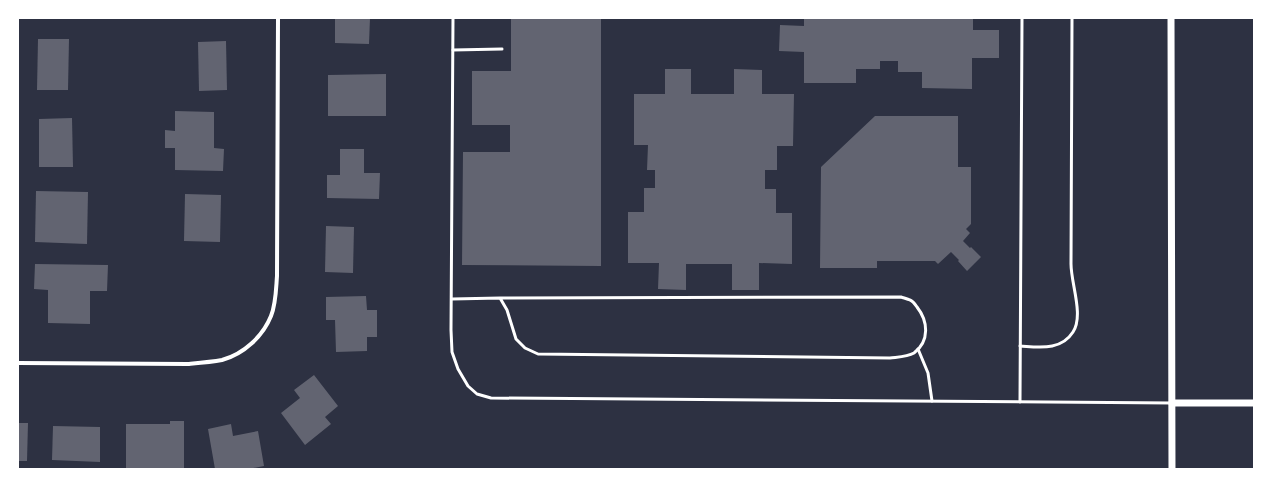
<svg xmlns="http://www.w3.org/2000/svg" width="1272" height="487" viewBox="0 0 1272 487" font-family="Helvetica,sans-serif">
<style>
.building{fill:#626471}
.lines{fill:none;stroke-linecap:round;stroke-linejoin:round}
.service{stroke:#fff;stroke-width:3}
.minor{stroke:#fff;stroke-width:4}
.tertiary{stroke:#fff;stroke-width:7}
</style>
<rect width="100%" height="100%" fill="#2d3142"/>
<!-- building -->
<g class="building">
<path d="M 335,18 L 370,18 L 369,44 L 335,43 Z"/>
<path d="M 511,18 L 601,18 L 601,266 L 462,265 L 463,152 L 510,152 L 510,125 L 472,125 L 472,71 L 511,71 Z"/>
<path d="M 804,18 L 973,18 L 973,30 L 999,30 L 999,58 L 972,58 L 972,89 L 922,88 L 922,72 L 898,72 L 898,61 L 880,61 L 880,69 L 856,69 L 856,83 L 804,83 L 804,52 L 779,51 L 780,25 L 804,26 Z"/>
<path d="M 38,39 L 69,39 L 68,90 L 37,90 Z"/>
<path d="M 226,41 L 227,90 L 199,91 L 198,42 Z"/>
<path d="M 665,69 L 691,69 L 691,94 L 734,94 L 734,69 L 762,70 L 762,94 L 794,94 L 793,146 L 777,146 L 777,170 L 765,170 L 765,189 L 776,189 L 776,213 L 792,213 L 792,264 L 759,263 L 759,290 L 732,290 L 732,264 L 686,264 L 686,290 L 658,289 L 659,263 L 628,263 L 628,212 L 644,212 L 644,188 L 655,188 L 655,170 L 647,170 L 648,145 L 634,145 L 634,94 L 665,94 Z"/>
<path d="M 386,74 L 386,116 L 328,116 L 328,75 Z"/>
<path d="M 175,111 L 214,112 L 214,148 L 224,149 L 223,171 L 175,170 L 175,148 L 165,148 L 165,130 L 175,131 Z"/>
<path d="M 875,116 L 958,116 L 958,167 L 971,167 L 971,224 L 966,229 L 970,233 L 963,241 L 970,248 L 971,247 L 981,257 L 967,271 L 958,261 L 959,260 L 951,252 L 938,264 L 935,261 L 877,261 L 877,268 L 820,268 L 821,167 Z"/>
<path d="M 72,118 L 73,167 L 39,167 L 39,119 Z"/>
<path d="M 340,149 L 364,149 L 364,173 L 380,173 L 379,199 L 327,198 L 327,175 L 340,175 Z"/>
<path d="M 36,191 L 88,192 L 87,244 L 35,242 Z"/>
<path d="M 185,194 L 221,195 L 220,242 L 184,241 Z"/>
<path d="M 326,226 L 354,227 L 353,273 L 325,272 Z"/>
<path d="M 35,264 L 108,265 L 107,291 L 90,291 L 90,324 L 48,323 L 48,290 L 34,289 Z"/>
<path d="M 366,296 L 367,310 L 377,310 L 377,337 L 367,337 L 367,351 L 336,352 L 335,320 L 326,320 L 326,297 Z"/>
<path d="M 314,375 L 338,406 L 325,417 L 331,424 L 305,445 L 281,413 L 300,398 L 294,390 Z"/>
<path d="M 170,421 L 184,421 L 184,469 L 126,469 L 126,424 L 170,424 Z"/>
<path d="M 18,423 L 28,423 L 27,461 L 18,461 Z"/>
<path d="M 231,424 L 233,436 L 258,431 L 264,466 L 248,469 L 215,469 L 208,429 Z"/>
<path d="M 53,426 L 100,427 L 100,462 L 52,460 Z"/>
</g>
<g class="lines">
<!-- service -->
<g class="service">
<path d="M 453,18 L 451,330 L 452,352 L 458,369 L 468,386 L 477,394 L 491,398 L 1172,403"/>
<path d="M 453,50 L 502,49"/>
<path d="M 452,299 L 500,298 L 901,297 C 904,298 908,299 910,300 C 913,301 915,304 917,307 C 928,321 930,341 914,353 C 907,357 897,357 890,358 L 538,354 L 525,348 L 516,339 L 507,310 L 500,298"/>
<path d="M 1020,346 C 1039,347 1061,351 1073,332 C 1084,315 1071,284 1071,264 C 1071,182 1071,100 1072,18"/>
<path d="M 918,349 L 928,373 L 932,401"/>
<path d="M 1020,402 L 1022,18"/>
</g>
<!-- minor -->
<path class="minor" d="M 18,363 L 188,364 C 199,363 211,362 222,360 C 244,354 263,336 271,316 C 276,304 276,289 277,276 L 278,18"/>
<!-- tertiary -->
<g class="tertiary">
<path d="M 1171,18 L 1172,469"/>
<path d="M 1172,403 L 1254,403"/>
</g>
</g>
<!-- border -->
<rect width="1272" height="487" fill="none" stroke="#ffffff" stroke-width="38"/>
</svg>
